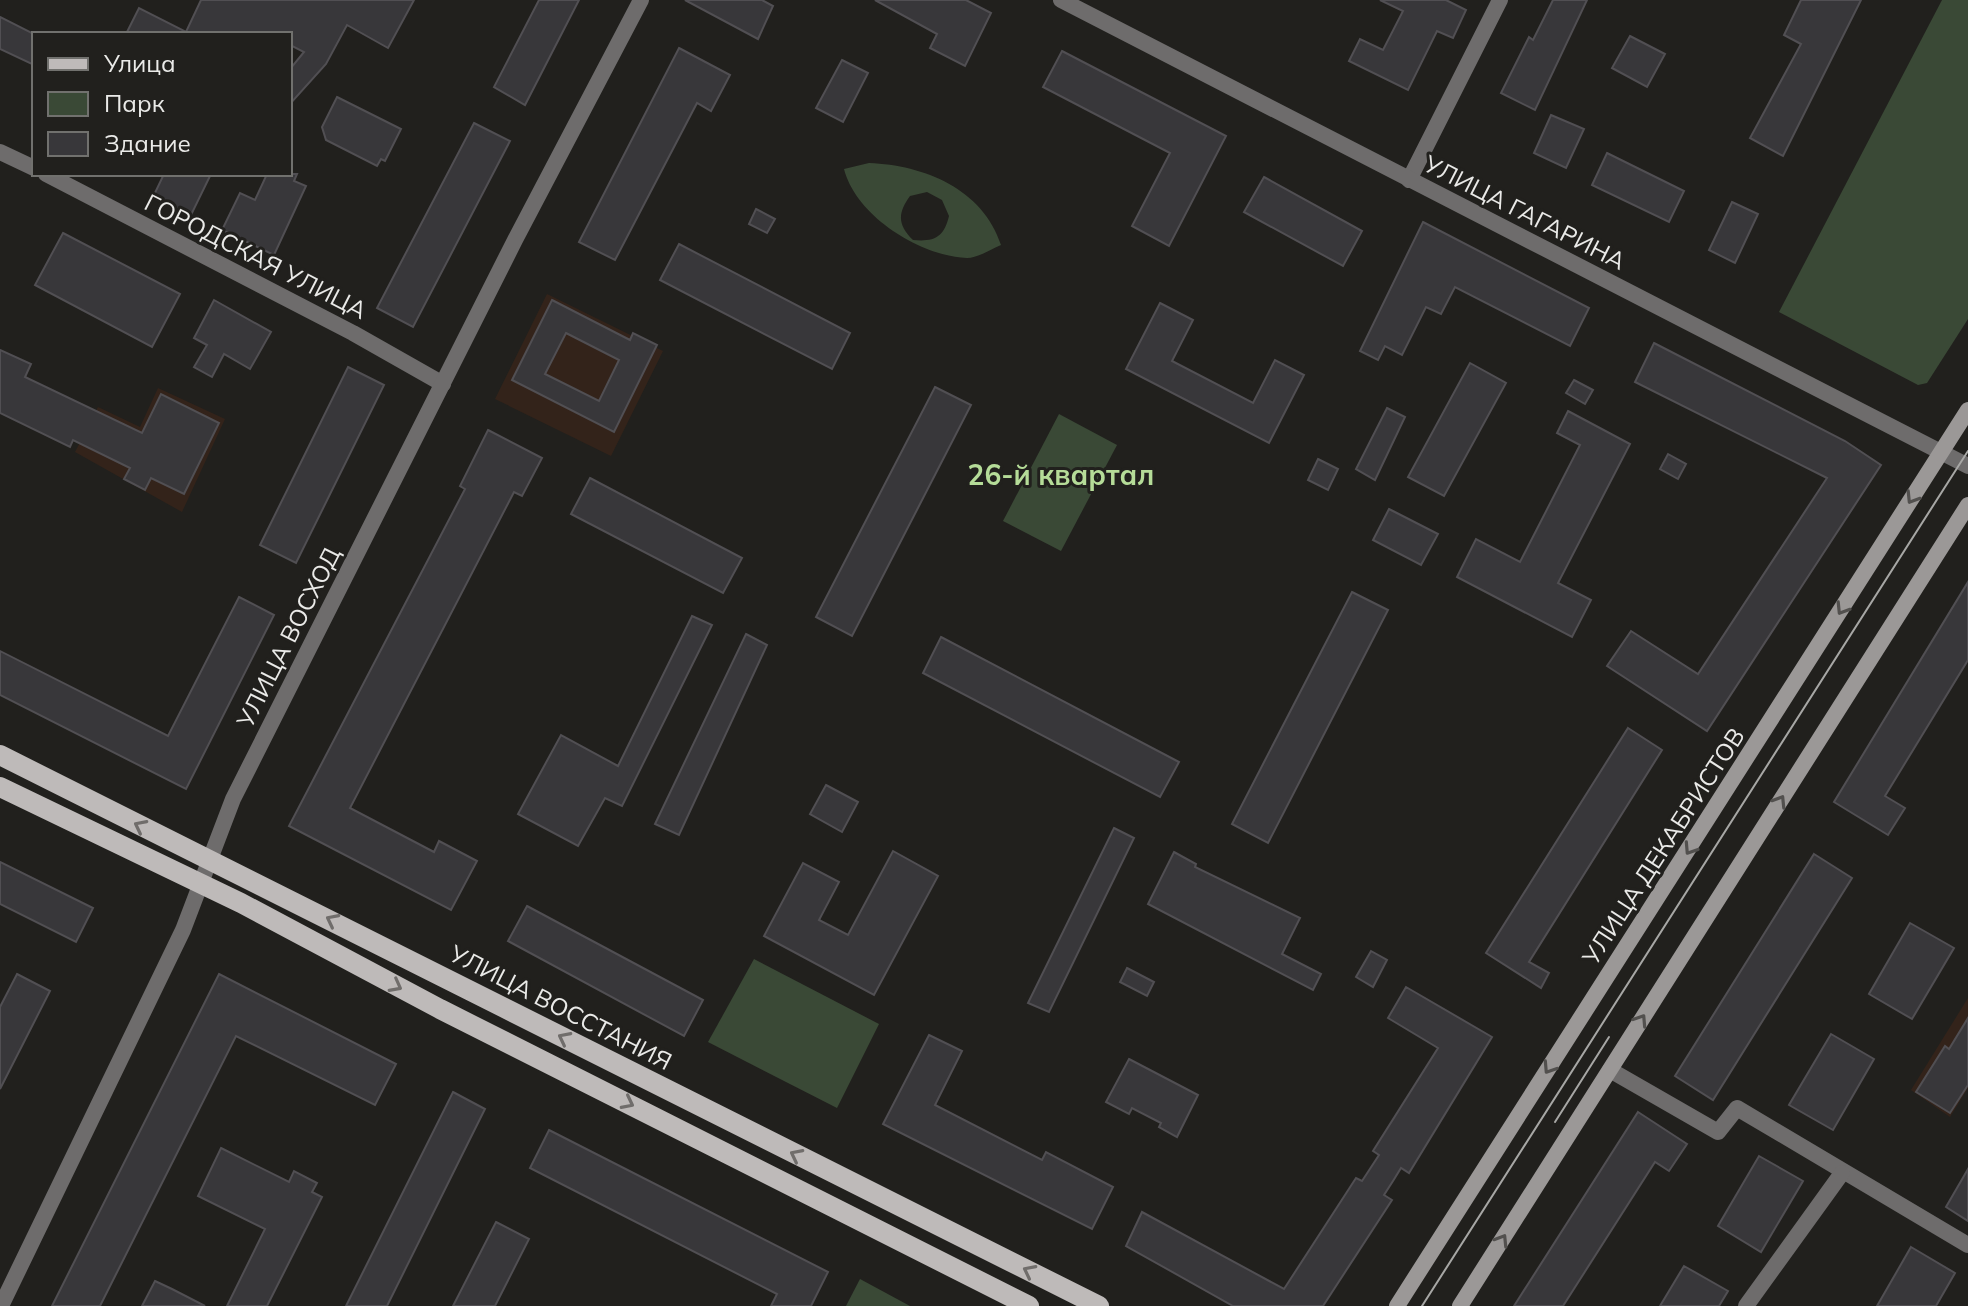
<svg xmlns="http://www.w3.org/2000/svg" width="1968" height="1306" viewBox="0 0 1968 1306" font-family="Mulish,sans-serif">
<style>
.industrial{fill:#33231a}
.green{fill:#3a4936;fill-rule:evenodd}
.building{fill:#38373a;stroke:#514f53;stroke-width:2;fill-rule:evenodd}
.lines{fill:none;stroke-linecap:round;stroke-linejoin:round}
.minor{stroke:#6e6c6c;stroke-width:16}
.tertiary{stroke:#6e6c6c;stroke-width:16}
.secondary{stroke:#9b9897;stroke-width:16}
.primary{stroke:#bebab9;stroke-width:20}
.tram{stroke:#a7a7a5;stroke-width:2}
.oneway{stroke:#52504e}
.oneway2{stroke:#706d6b}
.labels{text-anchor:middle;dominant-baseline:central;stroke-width:6;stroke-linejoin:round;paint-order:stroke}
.street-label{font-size:24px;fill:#eaeae8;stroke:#21201d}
.quarter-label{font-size:28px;font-weight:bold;fill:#b5dc98;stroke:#21201d}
</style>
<rect width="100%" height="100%" fill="#21201d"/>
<!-- industrial -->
<g class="industrial">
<path d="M 547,294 L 663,351 L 611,456 L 495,399 Z"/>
<path d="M 158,388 L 225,419 L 182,512 L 75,452 L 98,407 L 140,427 Z"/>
<path d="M 1968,998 L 1968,1088 L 1950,1117 L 1911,1090 Z"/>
</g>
<!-- green -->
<g class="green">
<path d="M 1942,0 L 1968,0 L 1968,319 L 1927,383 L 1918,385 L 1779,312 Z"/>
<path d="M 869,163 C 924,165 983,189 1001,245 C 991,249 978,258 967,258 C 920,256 856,216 844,169 ZM 927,192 L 942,200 L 949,216 C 944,237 935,242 913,240 C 898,225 897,214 910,196 Z"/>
<path d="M 1059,414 L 1117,445 L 1061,551 L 1003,521 Z"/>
<path d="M 754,959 L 879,1024 L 837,1108 L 708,1042 Z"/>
<path d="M 860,1279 L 910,1306 L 846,1306 Z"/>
</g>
<!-- building -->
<g class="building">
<path d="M 201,0 L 414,0 L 388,48 L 347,25 L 326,64 L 290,104 L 290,69 L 304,52 L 290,45 L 290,34 L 126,34 L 139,8 L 186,32 Z"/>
<path d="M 539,0 L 579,0 L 525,105 L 494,87 Z"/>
<path d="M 685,0 L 762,0 L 773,6 L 758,39 Z"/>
<path d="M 875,0 L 966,0 L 991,13 L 965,66 L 930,48 L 937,34 Z"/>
<path d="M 1380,0 L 1446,0 L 1466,10 L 1453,38 L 1437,31 L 1408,90 L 1349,61 L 1360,39 L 1383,50 L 1403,11 Z"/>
<path d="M 1553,0 L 1587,0 L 1535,110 L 1501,93 L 1529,37 L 1533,40 Z"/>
<path d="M 1801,0 L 1861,0 L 1783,156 L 1750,138 L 1801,44 L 1784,35 Z"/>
<path d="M 0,17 L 34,34 L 34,65 L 0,49 Z"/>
<path d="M 1630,36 L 1665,54 L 1647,87 L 1612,68 Z"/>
<path d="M 679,48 L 730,75 L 711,111 L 697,103 L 615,260 L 579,242 Z"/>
<path d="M 1062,51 L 1226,136 L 1169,246 L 1132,226 L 1170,153 L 1043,87 Z"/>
<path d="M 842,60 L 868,73 L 843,122 L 816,108 Z"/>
<path d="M 337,97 L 401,129 L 385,161 L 381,159 L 377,166 L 326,140 L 322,127 Z"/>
<path d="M 1551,115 L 1584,129 L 1566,168 L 1534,153 Z"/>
<path d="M 474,123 L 510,141 L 413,327 L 377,308 Z"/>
<path d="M 1607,153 L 1684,191 L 1669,222 L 1592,185 Z"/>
<path d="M 164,174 L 211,174 L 191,215 L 153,197 Z"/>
<path d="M 267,174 L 297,174 L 294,181 L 306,186 L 274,255 L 222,230 L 240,193 L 255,200 Z"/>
<path d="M 1264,177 L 1362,231 L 1343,266 L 1244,212 Z"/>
<path d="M 1732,202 L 1758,214 L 1735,263 L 1709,250 Z"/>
<path d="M 756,209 L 775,219 L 767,233 L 749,224 Z"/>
<path d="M 1423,222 L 1589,308 L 1570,346 L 1455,287 L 1441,314 L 1426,307 L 1402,355 L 1385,346 L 1378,360 L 1360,351 Z"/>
<path d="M 63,233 L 180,294 L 152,347 L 35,285 Z"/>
<path d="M 679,244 L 850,333 L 832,369 L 660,280 Z"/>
<path d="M 214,300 L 271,332 L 250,369 L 224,354 L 212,377 L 194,367 L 207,345 L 194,338 Z"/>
<path d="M 552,300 L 630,340 L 633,333 L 657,345 L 614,432 L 512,380 ZM 566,333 L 619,360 L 599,401 L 545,374 Z"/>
<path d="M 1160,303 L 1193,320 L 1172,361 L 1253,403 L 1275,360 L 1304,375 L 1269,443 L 1126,369 Z"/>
<path d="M 1654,343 L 1845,441 L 1881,465 L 1707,731 L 1607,666 L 1631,631 L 1698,674 L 1827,478 L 1635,382 Z"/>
<path d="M 0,350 L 31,364 L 25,377 L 142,433 L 161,394 L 219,423 L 184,494 L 151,478 L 145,490 L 124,479 L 130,468 L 73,440 L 70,447 L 0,413 Z"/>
<path d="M 1470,363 L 1506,383 L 1444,496 L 1408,477 Z"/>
<path d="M 348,367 L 384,385 L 296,563 L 260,545 Z"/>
<path d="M 1574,380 L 1593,390 L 1585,404 L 1566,393 Z"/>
<path d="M 935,387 L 971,405 L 852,636 L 816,617 Z"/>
<path d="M 1387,408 L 1405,417 L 1375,480 L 1356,469 Z"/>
<path d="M 1568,411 L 1630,444 L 1558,583 L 1591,600 L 1572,637 L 1457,577 L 1476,539 L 1520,562 L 1580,445 L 1557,433 Z"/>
<path d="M 488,430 L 542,458 L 522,496 L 514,492 L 350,808 L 434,852 L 439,841 L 477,861 L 451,910 L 289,826 L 465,489 L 460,486 Z"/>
<path d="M 1668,454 L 1686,464 L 1678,479 L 1660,469 Z"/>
<path d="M 1318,459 L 1338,469 L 1328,490 L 1308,480 Z"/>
<path d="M 590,478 L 742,558 L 723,593 L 571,514 Z"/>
<path d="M 1389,509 L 1438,534 L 1421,565 L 1373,540 Z"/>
<path d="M 1968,582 L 1968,660 L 1885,796 L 1905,808 L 1888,835 L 1834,802 Z"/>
<path d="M 1352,592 L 1388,610 L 1268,843 L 1232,824 Z"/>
<path d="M 239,597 L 274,615 L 186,789 L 0,695 L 0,651 L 168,736 Z"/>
<path d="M 692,616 L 712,625 L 622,806 L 605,798 L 578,846 L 518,814 L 561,735 L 618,766 Z"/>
<path d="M 746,634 L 767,645 L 679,835 L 655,824 Z"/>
<path d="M 941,637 L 1179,762 L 1160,797 L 923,673 Z"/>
<path d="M 1628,728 L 1662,750 L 1529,962 L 1549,973 L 1541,988 L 1486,953 Z"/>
<path d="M 826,785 L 858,802 L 842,832 L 810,814 Z"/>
<path d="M 1114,828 L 1134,838 L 1049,1012 L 1028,1003 Z"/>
<path d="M 893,851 L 938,876 L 874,995 L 764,936 L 803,863 L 839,882 L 819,920 L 848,935 Z"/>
<path d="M 1174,852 L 1196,864 L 1195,867 L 1300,918 L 1282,954 L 1321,974 L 1313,990 L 1148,904 Z"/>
<path d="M 1814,854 L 1852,878 L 1713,1100 L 1675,1076 Z"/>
<path d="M 0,862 L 93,908 L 76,942 L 0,904 Z"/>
<path d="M 527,906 L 703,1000 L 684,1036 L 508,941 Z"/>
<path d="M 1910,923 L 1954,948 L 1912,1019 L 1869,994 Z"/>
<path d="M 1371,951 L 1387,960 L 1373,987 L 1356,977 Z"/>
<path d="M 1127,968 L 1154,982 L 1147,996 L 1120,982 Z"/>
<path d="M 17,974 L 50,991 L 0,1089 L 0,1007 Z"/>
<path d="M 219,974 L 396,1064 L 375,1105 L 236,1036 L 100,1306 L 52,1306 Z"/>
<path d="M 1406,987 L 1492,1037 L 1409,1173 L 1401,1168 L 1393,1181 L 1384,1195 L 1392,1200 L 1323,1306 L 1233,1306 L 1126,1246 L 1142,1212 L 1284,1289 L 1356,1178 L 1362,1181 L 1379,1155 L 1373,1151 L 1438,1048 L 1388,1018 Z"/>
<path d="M 1968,1018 L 1968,1085 L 1950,1113 L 1916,1092 L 1945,1046 L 1949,1049 Z"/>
<path d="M 1831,1034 L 1874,1059 L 1833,1130 L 1789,1105 Z"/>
<path d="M 929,1035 L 962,1051 L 935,1105 L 1042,1160 L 1046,1152 L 1113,1187 L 1092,1229 L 883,1124 Z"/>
<path d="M 1129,1059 L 1198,1095 L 1177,1137 L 1159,1127 L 1161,1123 L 1132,1108 L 1129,1114 L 1106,1102 Z"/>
<path d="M 453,1092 L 485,1109 L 470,1139 L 387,1306 L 346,1306 Z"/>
<path d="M 1638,1112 L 1687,1144 L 1669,1171 L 1655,1162 L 1563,1306 L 1514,1306 Z"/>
<path d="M 549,1130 L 828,1272 L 811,1306 L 771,1306 L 777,1294 L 530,1168 Z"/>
<path d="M 221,1148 L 289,1182 L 294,1171 L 317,1183 L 312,1192 L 322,1197 L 267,1306 L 227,1306 L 265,1229 L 198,1196 Z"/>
<path d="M 1759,1156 L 1803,1181 L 1761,1252 L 1718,1226 Z"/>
<path d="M 1968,1169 L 1968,1221 L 1946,1207 Z"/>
<path d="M 496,1222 L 529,1239 L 495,1306 L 453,1306 Z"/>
<path d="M 1911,1247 L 1955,1273 L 1936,1306 L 1877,1306 Z"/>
<path d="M 1684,1266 L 1728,1291 L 1719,1306 L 1660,1306 Z"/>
<path d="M 155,1281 L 172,1289 L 205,1306 L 142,1306 Z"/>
</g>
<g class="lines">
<!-- minor -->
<g class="minor">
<path d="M 0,152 L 34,168"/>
<path d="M 46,174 L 353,333 L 443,384"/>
<path d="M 1409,180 L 1500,0"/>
<path d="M 1610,1070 L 1718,1132 L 1737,1108 L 1968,1245"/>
<path d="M 1746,1306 L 1842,1173"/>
</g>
<!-- tertiary -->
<g class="tertiary">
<path d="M 1061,0 L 1968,466"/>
<path d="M 1,1306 L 183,930 L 233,799 L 515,240 L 641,0"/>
</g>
<!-- secondary -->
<g class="secondary">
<path d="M 1397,1306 L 1968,410"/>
<path d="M 1460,1306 L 1968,505"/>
</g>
<!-- primary -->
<g class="primary">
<path d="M 0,755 L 1099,1306"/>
<path d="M 0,787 L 241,903 L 440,1009 L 1029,1306"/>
</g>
<!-- tram -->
<g class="tram">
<path d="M 1555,1122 L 1609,1037"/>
<path d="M 1422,1306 L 1968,451"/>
</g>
</g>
<!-- one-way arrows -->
<defs><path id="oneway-chevron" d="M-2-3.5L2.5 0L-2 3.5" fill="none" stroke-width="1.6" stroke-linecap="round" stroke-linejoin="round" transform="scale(2)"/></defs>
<g class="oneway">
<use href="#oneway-chevron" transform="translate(1912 498) rotate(122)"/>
<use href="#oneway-chevron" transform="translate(1842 609) rotate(122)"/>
<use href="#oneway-chevron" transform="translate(1780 801) rotate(-58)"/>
<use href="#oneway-chevron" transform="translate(1690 849) rotate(123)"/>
<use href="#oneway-chevron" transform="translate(1641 1020) rotate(-57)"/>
<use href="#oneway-chevron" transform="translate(1549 1068) rotate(123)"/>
<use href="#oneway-chevron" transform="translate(1502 1240) rotate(-58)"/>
</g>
<g class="oneway2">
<use href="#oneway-chevron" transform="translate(140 826) rotate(-153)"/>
<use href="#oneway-chevron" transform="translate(332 920) rotate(-153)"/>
<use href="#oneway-chevron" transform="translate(396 986) rotate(28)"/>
<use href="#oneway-chevron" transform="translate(564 1038) rotate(-153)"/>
<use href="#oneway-chevron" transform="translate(628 1103) rotate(27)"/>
<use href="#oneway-chevron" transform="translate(796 1155) rotate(-153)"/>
<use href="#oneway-chevron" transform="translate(1029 1271) rotate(-153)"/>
</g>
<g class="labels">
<!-- street labels -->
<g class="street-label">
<text transform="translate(1525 212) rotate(27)">УЛИЦА ГАГАРИНА</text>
<text transform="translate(256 256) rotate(27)">ГОРОДСКАЯ УЛИЦА</text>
<text transform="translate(288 637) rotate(-63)">УЛИЦА ВОСХОД</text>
<text transform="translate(1663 846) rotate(-57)">УЛИЦА ДЕКАБРИСТОВ</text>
<text transform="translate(561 1007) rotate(27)">УЛИЦА ВОССТАНИЯ</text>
</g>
<!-- quarter labels -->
<g class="quarter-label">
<text x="1061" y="474">26-й квартал</text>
</g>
</g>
<!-- legend -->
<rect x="32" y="32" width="260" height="144" fill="#21201d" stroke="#71716e" stroke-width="2"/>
<rect x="48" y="58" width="40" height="12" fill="#bebab9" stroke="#71716e" stroke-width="2"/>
<text x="104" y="72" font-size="24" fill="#eaeae8">Улица</text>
<rect x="48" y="92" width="40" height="24" fill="#3a4936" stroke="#71716e" stroke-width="2"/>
<text x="104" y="112" font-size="24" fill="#eaeae8">Парк</text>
<rect x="48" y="132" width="40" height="24" fill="#38373a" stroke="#71716e" stroke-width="2"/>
<text x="104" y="152" font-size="24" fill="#eaeae8">Здание</text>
</svg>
